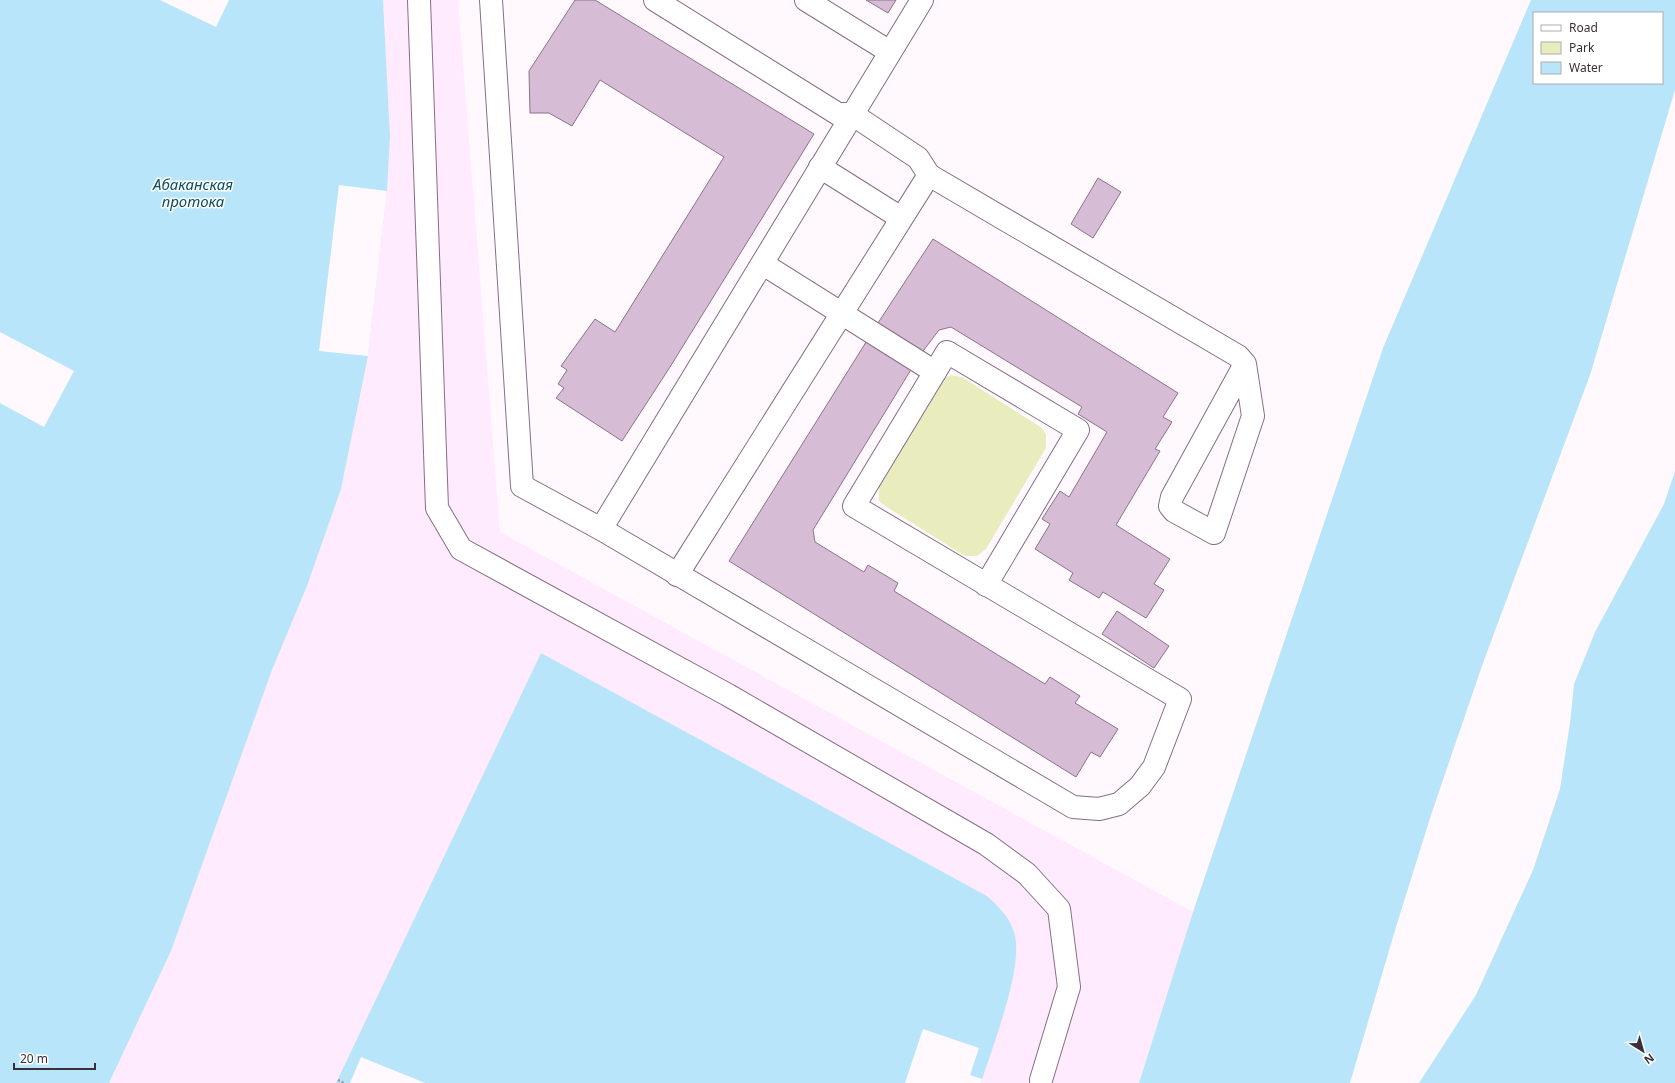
<svg xmlns="http://www.w3.org/2000/svg" width="1675" height="1083" viewBox="0 0 1675 1083" font-family="'Noto Sans',sans-serif">
<style>
.built{fill:#ffebfd}
.green{fill:#e9edbd}
.water{fill:#b8e5f9;fill-rule:evenodd}
.pier{fill:#fff9fe}
.building{fill:#d6bcd4;stroke:#8b7389}
.lines{fill:none;stroke-linecap:round;stroke-linejoin:round}
.minor-casing{stroke:#866e84;stroke-width:24}
.path{stroke:#9f979e;stroke-width:2.5;stroke-dasharray:2 2;stroke-linecap:butt}
.minor{stroke:#fff;stroke-width:22}
.labels{text-anchor:middle;dominant-baseline:central;stroke-width:3;stroke-linejoin:round;paint-order:stroke}
.water-label{font-size:15px;font-style:italic;fill:#084c63;stroke:#fff}
</style>
<rect width="100%" height="100%" fill="#fff9fe"/>
<!-- built -->
<path class="built" d="M 383,0 L 458,0 L 500,532 L 1193,912 L 1139,1083 L 981,1083 L 1012,982 L 1014,932 L 1003,911 L 987,896 L 541,653 L 336,1083 L 109,1083 L 171,951 L 272,670 L 307,586 L 341,489 L 368,356 L 387,191 L 390,137 Z"/>
<!-- green -->
<path class="green" d="M 951,375 L 962,377 L 1042,428 L 1046,435 L 1046,448 L 986,549 L 977,556 L 965,556 L 885,506 L 879,501 L 879,484 L 940,380 Z"/>
<!-- water -->
<g class="water">
<path d="M 0,0 L 383,0 L 390,137 L 387,191 L 368,356 L 341,489 L 307,586 L 272,670 L 171,951 L 109,1083 L 0,1083 Z"/>
<path d="M 1531,0 L 1675,0 L 1675,90 L 1590,375 L 1483,663 L 1431,815 L 1396,927 L 1350,1083 L 1139,1083 L 1193,912 L 1383,348 ZM 1534,13 L 1662,13 L 1662,83 L 1534,83 Z"/>
<path d="M 1675,471 L 1675,1083 L 1419,1083 L 1476,995 L 1533,870 L 1560,789 L 1570,723 L 1574,684 L 1595,632 L 1664,504 Z"/>
<path d="M 541,653 L 987,896 C 998,906 1009,916 1014,932 C 1025,966 992,1047 981,1083 L 336,1083 Z"/>
</g>
<!-- pier -->
<g class="pier">
<path d="M 160,0 L 229,0 L 216,27 Z"/>
<path d="M 339,185 L 387,191 L 368,356 L 319,351 Z"/>
<path d="M 0,332 L 74,371 L 44,427 L 0,403 Z"/>
<path d="M 923,1029 L 979,1048 L 970,1075 L 982,1079 L 981,1083 L 905,1083 Z"/>
<path d="M 361,1057 L 425,1083 L 350,1083 Z"/>
</g>
<!-- building -->
<g class="building">
<path d="M 575,0 L 595,0 L 814,134 L 670,367 L 622,441 L 556,398 L 564,388 L 558,384 L 567,370 L 561,366 L 595,319 L 615,332 L 724,157 L 600,80 L 572,126 L 549,113 L 530,113 L 529,71 Z"/>
<path d="M 866,0 L 896,0 L 888,13 Z"/>
<path d="M 1098,178 L 1121,192 L 1093,238 L 1071,224 Z"/>
<path d="M 933,239 L 1178,393 L 1163,417 L 1172,422 L 1155,449 L 1160,451 L 1116,525 L 1170,559 L 1154,584 L 1164,590 L 1146,618 L 1103,592 L 1099,598 L 1069,580 L 1073,573 L 1035,549 L 1050,524 L 1042,519 L 1060,491 L 1069,497 L 1107,432 L 1078,414 L 1082,407 L 951,327 L 939,330 L 920,355 L 876,326 Z"/>
<path d="M 868,339 L 912,368 L 813,530 L 815,542 L 864,572 L 868,565 L 898,583 L 894,591 L 1045,684 L 1050,677 L 1080,696 L 1075,703 L 1118,729 L 1100,757 L 1091,752 L 1076,777 L 729,561 Z"/>
<path d="M 1117,611 L 1169,646 L 1154,668 L 1102,634 Z"/>
</g>
<g class="lines">
<!-- minor casing -->
<g class="minor-casing">
<g id="minor">
<path d="M 419,0 L 437,508 L 461,549 L 728,695 L 986,844 L 1027,874 L 1059,909 L 1069,987 L 1041,1080"/>
<path d="M 491,0 L 522,486 L 601,529 L 1073,807 L 1099,809 L 1119,804 L 1140,786 L 1154,767 L 1180,699 L 854,506 L 935,372 L 763,264"/>
<path d="M 655,0 L 838,114 L 852,114 L 918,158 L 929,175 L 1238,356 L 1245,364 L 1253,416 L 1214,533 L 1174,511 L 1170,506 L 1172,497 L 1245,364"/>
<path d="M 806,0 L 890,52"/>
<path d="M 820,167 L 901,218"/>
<path d="M 935,372 L 947,352 L 1078,430 L 986,585"/>
<path d="M 601,529 L 922,0"/>
<path d="M 677,575 L 929,175"/>
</g>
</g>
<!-- path -->
<path class="path" d="M 338,1080 L 344,1083"/>
<!-- minor -->
<use href="#minor" class="minor"/>
</g>
<g class="labels">
<!-- water labels -->
<g class="water-label">
<text x="193" y="184">Абаканская<tspan x="193" dy="17">протока</tspan></text>
</g>
</g>
<!-- legend -->
<rect x="1533" y="12" width="130" height="72" fill="#ffffff" stroke="#b0acb0"/>
<rect x="1541" y="25" width="20" height="6" fill="#ffffff" stroke="#b0acb0"/>
<text x="1569" y="32" font-size="12" fill="#3a2f39">Road</text>
<rect x="1541" y="42" width="20" height="12" fill="#e9edbd" stroke="#b0acb0"/>
<text x="1569" y="52" font-size="12" fill="#3a2f39">Park</text>
<rect x="1541" y="62" width="20" height="12" fill="#b8e5f9" stroke="#b0acb0"/>
<text x="1569" y="72" font-size="12" fill="#3a2f39">Water</text>
<!-- north arrow -->
<g transform="translate(1643 1051) rotate(143)" stroke="#ffffff" stroke-width="3" paint-order="stroke">
<path d="M0-3L7 15L0 10L-7 15Z" fill="#3a2f39"/>
<text y="-6" font-size="11" font-weight="bold" text-anchor="middle" fill="#3a2f39">N</text>
</g>
<!-- scale -->
<path d="M14 1063v6h81v-6" fill="none" stroke="#3a2f39" stroke-width="2"/>
<text x="20" y="1063" font-size="12" fill="#3a2f39" stroke="#ffffff" stroke-width="3" paint-order="stroke">20 m</text>
</svg>
